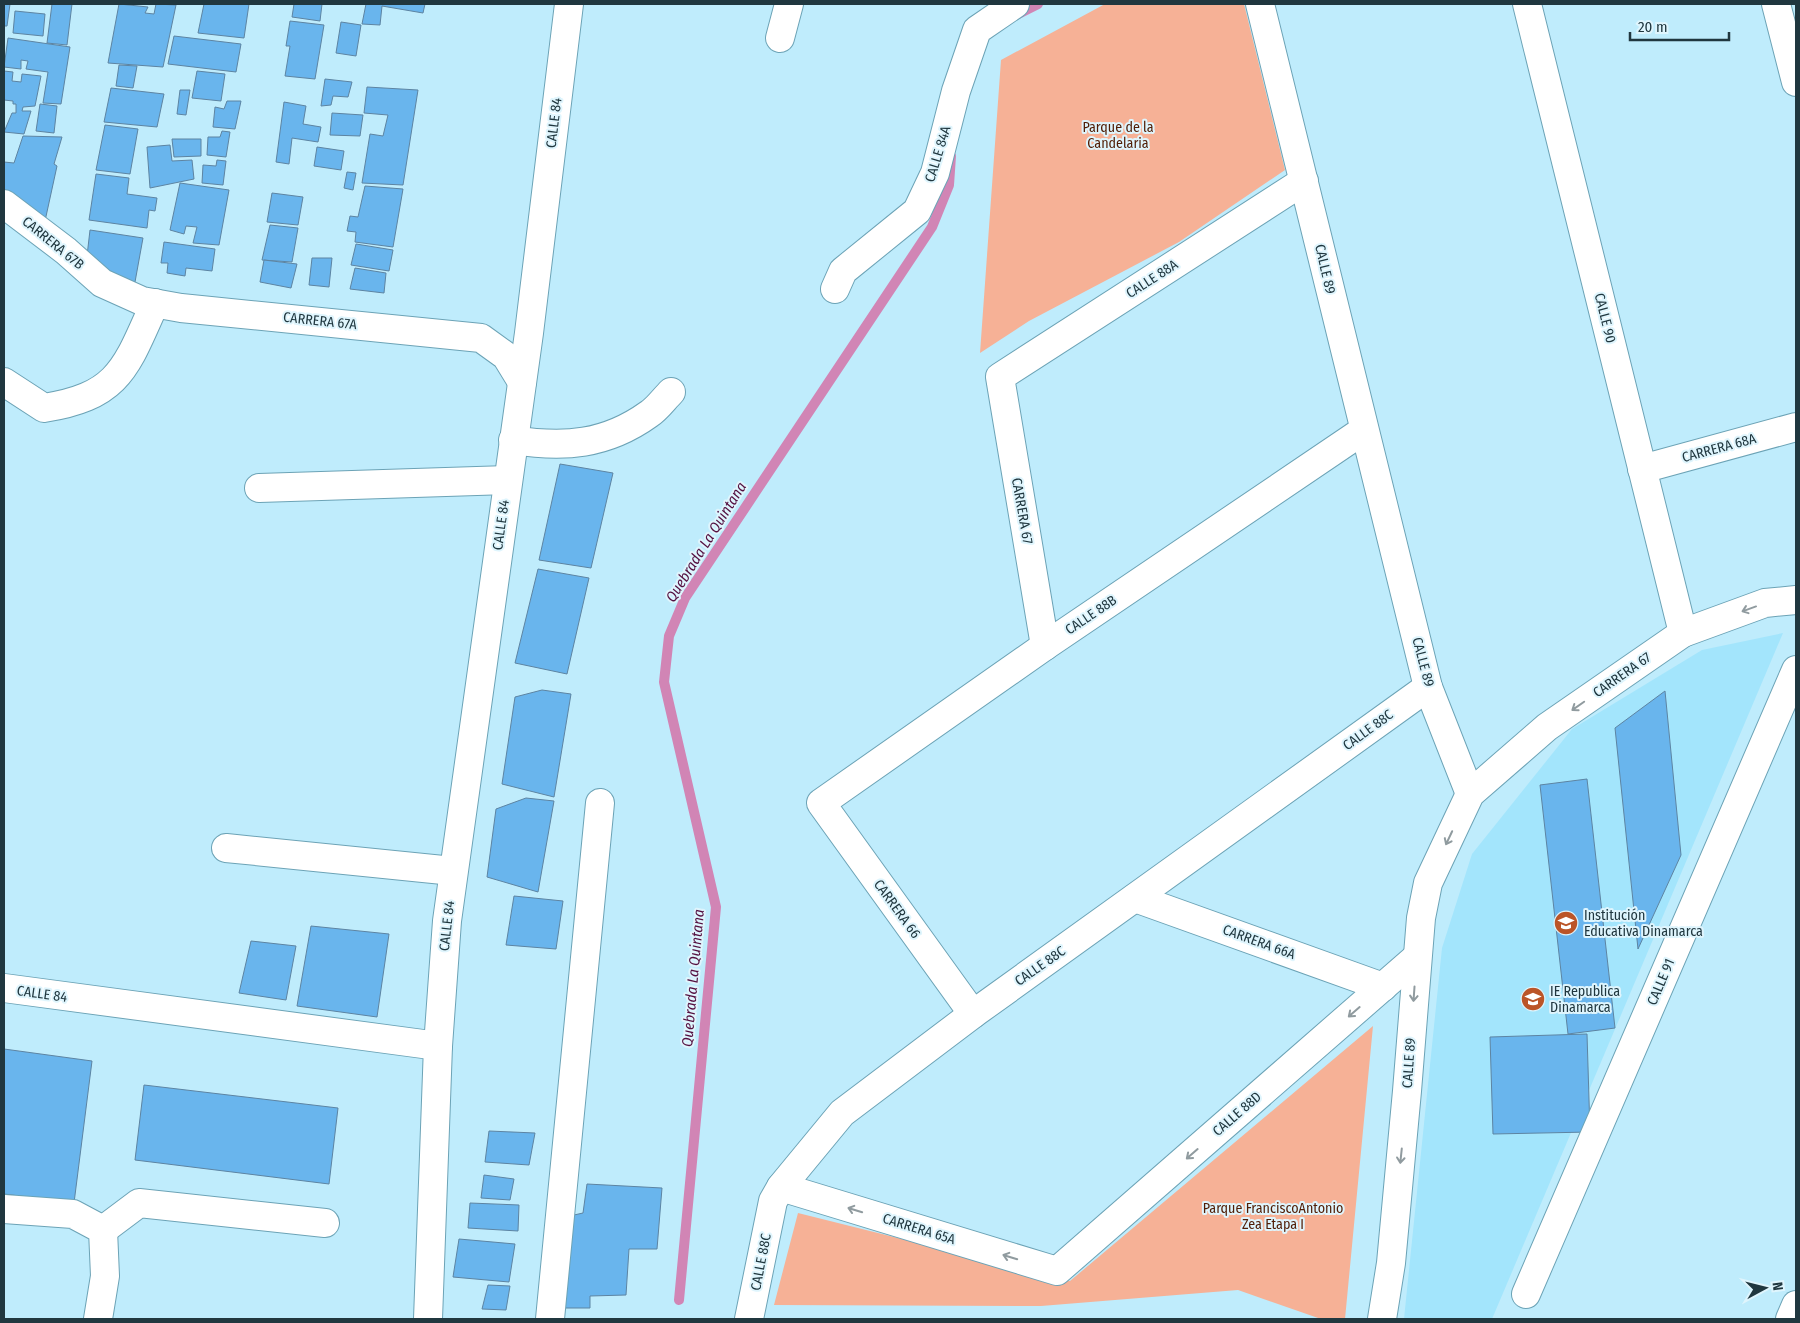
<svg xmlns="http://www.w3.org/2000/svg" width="1800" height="1323" viewBox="0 0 1800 1323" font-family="'Fira Sans Condensed',sans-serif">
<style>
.built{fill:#a3e5fc}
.green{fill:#f6b196}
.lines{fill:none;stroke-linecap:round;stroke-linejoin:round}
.stream{stroke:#d185b5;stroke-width:10}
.building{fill:#69b5ed;stroke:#5d84a2}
.minor-casing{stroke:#6ca3b6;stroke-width:30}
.minor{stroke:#fff;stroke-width:28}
.oneway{stroke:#909b9f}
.labels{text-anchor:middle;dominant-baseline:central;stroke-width:4;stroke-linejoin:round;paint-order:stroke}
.street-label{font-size:14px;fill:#20373f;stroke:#dff5fd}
.park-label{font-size:14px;fill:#501d05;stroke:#dff5fd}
.poi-label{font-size:14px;fill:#20373f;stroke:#dff5fd;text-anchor:start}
.water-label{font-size:15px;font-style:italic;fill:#541040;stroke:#dff5fd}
</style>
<rect width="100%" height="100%" fill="#bfecfc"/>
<!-- built -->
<path class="built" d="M 1783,633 L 1492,1319 L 1404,1319 L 1442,948 L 1472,854 L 1572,729 L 1702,650 Z"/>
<!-- green -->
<g class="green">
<path d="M 1105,4 L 1244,4 L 1285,170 L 1179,242 L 1029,321 L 980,353 L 1001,60 Z"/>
<path d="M 1373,1026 L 1345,1319 L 1321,1319 L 1238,1290 L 1041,1306 L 774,1305 L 798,1213 L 1070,1281 Z"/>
</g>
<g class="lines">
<!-- stream -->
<g class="stream">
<path d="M 1016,15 L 1038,4"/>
<path d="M 679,1300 L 716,907 L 664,682 L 669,636 L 685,598 L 932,227 L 949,185 L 951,156"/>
</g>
</g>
<!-- building -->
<g class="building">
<path d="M 4,4 L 10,4 L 7,26 L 4,26 Z"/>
<path d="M 52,4 L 72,4 L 67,45 L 47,43 Z"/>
<path d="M 119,4 L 148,7 L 145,13 L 154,14 L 156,4 L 176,5 L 163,67 L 108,63 Z"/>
<path d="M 204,4 L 249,4 L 244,38 L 198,33 Z"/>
<path d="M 294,4 L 322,4 L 320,21 L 292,17 Z"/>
<path d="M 366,4 L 425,4 L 423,13 L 382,6 L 380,25 L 362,24 Z"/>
<path d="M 15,11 L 45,14 L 43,36 L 13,33 Z"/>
<path d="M 290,21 L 324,25 L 315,79 L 285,76 L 290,46 L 286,46 Z"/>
<path d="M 341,22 L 361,25 L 356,56 L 336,53 Z"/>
<path d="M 174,36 L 241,44 L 236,72 L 168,64 Z"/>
<path d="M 8,38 L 70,47 L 61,104 L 43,103 L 48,72 L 26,69 L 28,61 L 21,60 L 21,69 L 4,67 Z"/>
<path d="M 119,65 L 137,66 L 133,88 L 116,86 Z"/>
<path d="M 4,71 L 13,72 L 12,81 L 21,82 L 22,74 L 41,76 L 35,106 L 23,107 L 22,111 L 31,111 L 24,134 L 4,132 L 12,113 L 16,113 L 16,104 L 13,104 L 13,101 L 4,100 Z"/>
<path d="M 197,71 L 225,74 L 221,101 L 192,98 Z"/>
<path d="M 325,79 L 352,82 L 348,97 L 333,96 L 331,105 L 321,106 Z"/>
<path d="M 367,87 L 418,90 L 403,185 L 362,183 L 370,134 L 383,136 L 388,115 L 364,113 Z"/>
<path d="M 111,88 L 164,94 L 157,127 L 104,122 Z"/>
<path d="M 180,90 L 190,90 L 186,115 L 177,114 Z"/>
<path d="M 227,101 L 241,101 L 235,129 L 213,127 L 215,107 L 224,109 Z"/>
<path d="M 284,102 L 306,106 L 303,124 L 321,127 L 318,142 L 292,138 L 289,164 L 276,162 Z"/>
<path d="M 40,104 L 57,106 L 54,133 L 36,131 Z"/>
<path d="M 332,113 L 363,115 L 360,136 L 330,135 Z"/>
<path d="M 105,125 L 138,129 L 130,174 L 96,170 Z"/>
<path d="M 222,131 L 230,132 L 226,157 L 207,155 L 208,137 L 220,137 Z"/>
<path d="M 23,136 L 62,137 L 54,164 L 57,166 L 45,221 L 4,189 L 4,162 L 14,163 Z"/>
<path d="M 172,139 L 201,139 L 201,156 L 174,157 Z"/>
<path d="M 170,145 L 172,161 L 192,160 L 194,179 L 150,188 L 147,147 Z"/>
<path d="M 317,147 L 344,151 L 341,170 L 314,166 Z"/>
<path d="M 217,160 L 226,161 L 223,185 L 202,183 L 203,165 L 216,166 Z"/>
<path d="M 347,172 L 356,173 L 353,190 L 344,188 Z"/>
<path d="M 96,174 L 129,178 L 127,194 L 157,198 L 155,211 L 149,210 L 147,228 L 89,220 Z"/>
<path d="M 180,183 L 229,190 L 219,245 L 193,243 L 197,227 L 186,226 L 184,234 L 170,230 Z"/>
<path d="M 365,186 L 403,189 L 393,247 L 355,242 L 356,232 L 347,231 L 350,216 L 358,217 Z"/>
<path d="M 272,193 L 303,197 L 298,225 L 267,222 Z"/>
<path d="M 270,225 L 298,228 L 292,262 L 262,260 Z"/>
<path d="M 90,230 L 143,238 L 135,282 L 115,280 L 87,256 Z"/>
<path d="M 164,242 L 215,249 L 212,271 L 186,268 L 185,276 L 167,273 L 168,263 L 161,263 Z"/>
<path d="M 356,244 L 393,250 L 389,271 L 351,265 Z"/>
<path d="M 312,258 L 332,258 L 329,287 L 309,285 Z"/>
<path d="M 264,260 L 297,264 L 291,288 L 260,282 Z"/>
<path d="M 355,268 L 386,273 L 384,293 L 350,289 Z"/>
<path d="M 560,464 L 613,473 L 591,568 L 539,560 Z"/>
<path d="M 538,569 L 589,578 L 567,674 L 515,663 Z"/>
<path d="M 542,690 L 571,694 L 554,797 L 502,784 L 515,697 Z"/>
<path d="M 1665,691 L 1681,855 L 1638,949 L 1615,728 Z"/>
<path d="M 1587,779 L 1615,1028 L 1568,1034 L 1540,785 Z"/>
<path d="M 526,798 L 554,801 L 538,892 L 487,877 L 496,809 Z"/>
<path d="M 514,896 L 563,901 L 556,949 L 506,945 Z"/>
<path d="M 311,926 L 389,934 L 377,1017 L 297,1006 Z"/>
<path d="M 251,941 L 296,946 L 286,1000 L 239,993 Z"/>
<path d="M 1587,1034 L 1590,1132 L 1493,1134 L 1490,1037 Z"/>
<path d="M 4,1049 L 92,1061 L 74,1203 L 4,1194 Z"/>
<path d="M 144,1085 L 338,1108 L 329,1184 L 135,1160 Z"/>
<path d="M 489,1131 L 535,1133 L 529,1165 L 485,1162 Z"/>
<path d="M 484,1175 L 514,1179 L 510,1200 L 481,1198 Z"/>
<path d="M 587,1184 L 662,1188 L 657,1249 L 629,1249 L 626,1295 L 590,1296 L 590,1308 L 563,1308 L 565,1217 L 583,1213 Z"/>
<path d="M 470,1203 L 519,1205 L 518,1231 L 468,1228 Z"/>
<path d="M 459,1239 L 515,1244 L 509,1282 L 453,1277 Z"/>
<path d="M 488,1285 L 510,1286 L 506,1310 L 482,1309 Z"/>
</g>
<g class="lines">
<!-- minor casing -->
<g class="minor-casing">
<g id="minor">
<path d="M 1260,4 L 1428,687 L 1470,794"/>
<path d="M 1527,4 L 1683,633"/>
<path d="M 1776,4 L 1796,82"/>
<path d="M 780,38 L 789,4"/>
<path d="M 4,204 L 66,251 L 102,283 L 142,301 L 181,308 L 481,338 L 506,356 L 522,382"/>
<path d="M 835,289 L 843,271 L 917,211 L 935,173 L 956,91 L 977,30 L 1015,4"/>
<path d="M 4,382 L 44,408 C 120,396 126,367 155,303"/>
<path d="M 513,440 C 564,448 606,445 649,414 C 657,409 664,399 671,392"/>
<path d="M 1642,469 L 1796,427"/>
<path d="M 259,488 L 508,480"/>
<path d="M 1045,646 L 1000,377 L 1304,181"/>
<path d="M 226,848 L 453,871"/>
<path d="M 1135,898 L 1383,987"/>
<path d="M 4,988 L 438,1046"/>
<path d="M 973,1014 L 821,803 L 1045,646 L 1364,430"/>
<path d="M 781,1187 L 1057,1271 L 1417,957"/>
<path d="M 4,1209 L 73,1214 L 103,1230 L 105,1276 L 98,1319"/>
<path d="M 103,1230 L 139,1203 L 325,1223"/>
<path d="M 1526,1294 L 1796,670"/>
<path d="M 428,1319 L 438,1046 L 447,921 L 529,333 L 569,4"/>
<path d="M 550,1319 L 600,803"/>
<path d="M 749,1319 L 773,1201 L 781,1187 L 842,1113 L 973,1014 L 1428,687"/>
<path d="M 1382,1319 L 1391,1263 L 1407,1091 L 1421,918 L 1428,883 L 1470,794 L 1547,727 L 1683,633 L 1765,603 L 1796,600"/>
<path d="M 1790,1319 L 1796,1305"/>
</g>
</g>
<!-- minor -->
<use href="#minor" class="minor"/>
</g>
<!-- one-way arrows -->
<defs><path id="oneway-shaft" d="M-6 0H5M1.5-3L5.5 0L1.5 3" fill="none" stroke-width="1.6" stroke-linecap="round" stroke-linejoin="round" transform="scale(1.25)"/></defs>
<g class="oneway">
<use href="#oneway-shaft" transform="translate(1749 609) rotate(160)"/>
<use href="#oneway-shaft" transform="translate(1578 706) rotate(145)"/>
<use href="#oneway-shaft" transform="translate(1449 838) rotate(115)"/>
<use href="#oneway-shaft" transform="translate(1414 994) rotate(94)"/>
<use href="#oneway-shaft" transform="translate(1354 1012) rotate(139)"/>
<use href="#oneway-shaft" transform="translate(1192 1154) rotate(139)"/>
<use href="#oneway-shaft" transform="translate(1401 1156) rotate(96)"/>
<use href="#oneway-shaft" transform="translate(855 1210) rotate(-163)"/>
<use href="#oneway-shaft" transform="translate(1010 1257) rotate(-163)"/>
</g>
<!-- icons -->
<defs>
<g id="school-disc" transform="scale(1.25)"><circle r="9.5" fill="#bb5528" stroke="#dff5fd"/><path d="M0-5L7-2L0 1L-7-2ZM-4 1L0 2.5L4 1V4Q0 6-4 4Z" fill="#fff"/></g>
</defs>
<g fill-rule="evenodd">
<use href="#school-disc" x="1566" y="923"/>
<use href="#school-disc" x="1533" y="999"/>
</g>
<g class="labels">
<!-- street labels -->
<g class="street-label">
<text transform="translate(554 123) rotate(-83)">CALLE 84</text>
<text transform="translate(938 154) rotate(-73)">CALLE 84A</text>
<text transform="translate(53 243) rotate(39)">CARRERA 67B</text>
<text transform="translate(1325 269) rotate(77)">CALLE 89</text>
<text transform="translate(1152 279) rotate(-33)">CALLE 88A</text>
<text transform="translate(1605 318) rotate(76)">CALLE 90</text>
<text transform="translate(320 321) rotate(6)">CARRERA 67A</text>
<text transform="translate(1719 448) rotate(-15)">CARRERA 68A</text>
<text transform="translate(1022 511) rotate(80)">CARRERA 67</text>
<text transform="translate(501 525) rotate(-82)">CALLE 84</text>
<text transform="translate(1091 615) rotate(-34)">CALLE 88B</text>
<text transform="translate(1423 662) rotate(75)">CALLE 89</text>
<text transform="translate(1622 675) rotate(-35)">CARRERA 67</text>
<text transform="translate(1368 730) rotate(-36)">CALLE 88C</text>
<text transform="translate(897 909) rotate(54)">CARRERA 66</text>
<text transform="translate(447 926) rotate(-84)">CALLE 84</text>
<text transform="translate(1259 942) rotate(20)">CARRERA 66A</text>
<text transform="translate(1040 966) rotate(-35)">CALLE 88C</text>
<text transform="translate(1661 982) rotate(-67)">CALLE 91</text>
<text transform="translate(42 994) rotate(8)">CALLE 84</text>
<text transform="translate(1409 1063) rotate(-86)">CALLE 89</text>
<text transform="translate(1237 1114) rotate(-41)">CALLE 88D</text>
<text transform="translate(919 1229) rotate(17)">CARRERA 65A</text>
<text transform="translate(761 1262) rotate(-79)">CALLE 88C</text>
</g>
<!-- park labels -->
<g class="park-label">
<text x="1118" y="127">Parque de la<tspan x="1118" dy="16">Candelaria</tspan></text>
<text x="1273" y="1208">Parque FranciscoAntonio<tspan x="1273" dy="16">Zea Etapa I</tspan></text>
</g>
<!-- poi labels -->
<g class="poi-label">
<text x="1584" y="915">Institución<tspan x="1584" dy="16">Educativa Dinamarca</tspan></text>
<text x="1550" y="991">IE Republica<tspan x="1550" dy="16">Dinamarca</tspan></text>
</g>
<!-- water labels -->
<g class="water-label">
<text transform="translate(706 542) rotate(-58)">Quebrada La Quintana</text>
<text transform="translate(693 978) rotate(-85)">Quebrada La Quintana</text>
</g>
</g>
<!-- border -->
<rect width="1800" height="1323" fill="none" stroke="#20373f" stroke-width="10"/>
<!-- north arrow -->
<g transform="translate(1765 1288) rotate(83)" stroke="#dff5fd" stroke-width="4" paint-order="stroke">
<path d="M0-4L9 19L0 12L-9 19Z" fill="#20373f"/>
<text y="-8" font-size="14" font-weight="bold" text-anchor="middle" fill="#20373f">N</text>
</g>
<!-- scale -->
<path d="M1630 32v8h99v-8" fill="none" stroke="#20373f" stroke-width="2.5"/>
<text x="1638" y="32" font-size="15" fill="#20373f" stroke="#dff5fd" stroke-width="4" paint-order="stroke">20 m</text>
</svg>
